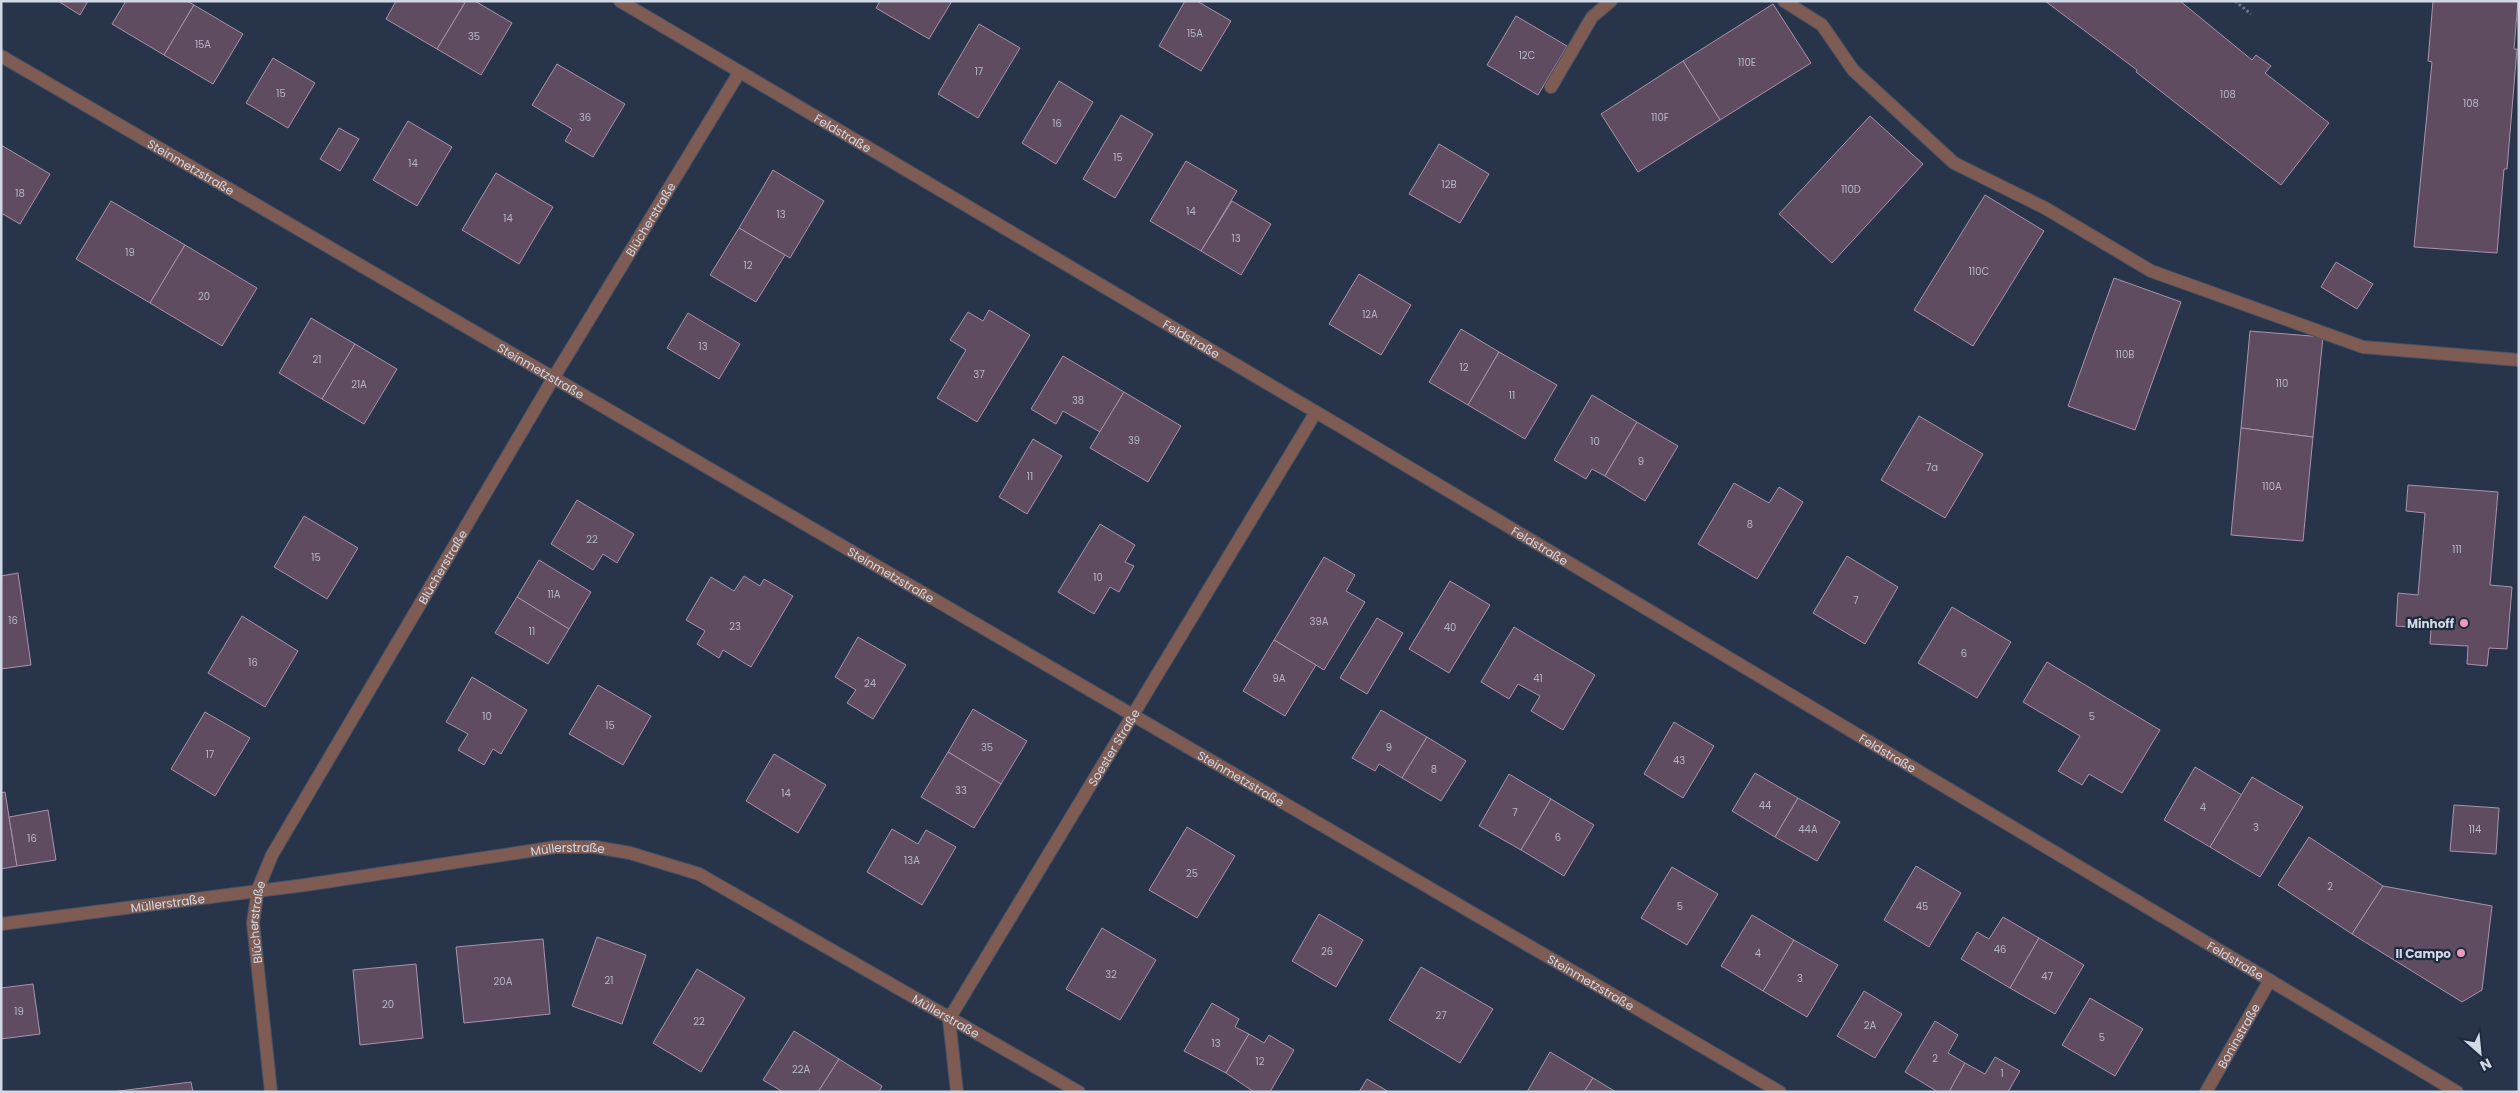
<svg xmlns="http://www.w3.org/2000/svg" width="2520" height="1093" viewBox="0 0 2520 1093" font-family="Poppins,sans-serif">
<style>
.building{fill:#604c61;stroke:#aa93ab}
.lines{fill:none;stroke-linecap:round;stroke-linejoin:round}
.service-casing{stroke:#465266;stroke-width:14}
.minor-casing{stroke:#465266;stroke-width:14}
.path{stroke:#6b7688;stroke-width:3;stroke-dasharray:2.5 2.5;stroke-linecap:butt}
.service{stroke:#7e5c53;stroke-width:12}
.minor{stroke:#7e5c53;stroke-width:12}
.poi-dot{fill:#ef9ab8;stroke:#1e2a3f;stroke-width:2}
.labels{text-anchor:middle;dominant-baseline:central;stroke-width:4.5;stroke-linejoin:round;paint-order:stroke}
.number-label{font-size:10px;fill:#b5b6c6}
.street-label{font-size:12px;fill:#d1d9e7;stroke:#1e2a3f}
.poi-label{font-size:12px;font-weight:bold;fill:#d1d9e7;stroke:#1e2a3f;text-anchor:end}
</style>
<rect width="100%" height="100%" fill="#27344a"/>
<!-- building -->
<g class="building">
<path d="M 58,1 L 88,1 L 80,15 Z"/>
<path d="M 126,1 L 187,1 L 194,5 L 164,55 L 112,24 Z"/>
<path d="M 396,1 L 466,1 L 437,49 L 386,19 Z"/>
<path d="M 466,1 L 475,1 L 512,23 L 481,75 L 437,49 Z"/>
<path d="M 880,1 L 952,1 L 929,39 L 876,8 Z"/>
<path d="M 1185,1 L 1197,1 L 1231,21 L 1201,71 L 1159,46 Z"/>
<path d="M 2045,1 L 2180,1 L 2252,60 L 2256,55 L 2271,66 L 2265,73 L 2329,123 L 2281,185 L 2136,72 L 2137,70 Z"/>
<path d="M 2433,1 L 2518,1 L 2514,49 L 2517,49 L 2507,169 L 2504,169 L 2497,253 L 2414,247 L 2432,62 L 2428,61 Z"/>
<path d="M 1773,4 L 1811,63 L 1720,120 L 1683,61 Z"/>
<path d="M 194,5 L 243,34 L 213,84 L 164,55 Z"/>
<path d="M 1516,16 L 1567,46 L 1538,95 L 1487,65 Z"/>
<path d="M 979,24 L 1020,48 L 978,118 L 938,94 Z"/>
<path d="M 273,58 L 315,83 L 288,128 L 246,103 Z"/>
<path d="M 1683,61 L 1720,120 L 1638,172 L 1601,114 Z"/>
<path d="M 557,64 L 625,104 L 593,157 L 565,141 L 572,129 L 532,105 Z"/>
<path d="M 1059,81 L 1093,102 L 1056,164 L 1022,143 Z"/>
<path d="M 1121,115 L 1153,134 L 1115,198 L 1083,179 Z"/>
<path d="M 1870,116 L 1923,164 L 1832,263 L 1779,214 Z"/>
<path d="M 408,121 L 452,147 L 417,206 L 373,180 Z"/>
<path d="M 339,128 L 359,139 L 340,171 L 320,159 Z"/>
<path d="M 1439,144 L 1489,174 L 1460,223 L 1409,194 Z"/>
<path d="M 1,145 L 50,174 L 20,224 L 1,213 Z"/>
<path d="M 1186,161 L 1237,191 L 1201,251 L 1150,221 Z"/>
<path d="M 773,170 L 824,201 L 790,258 L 739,228 Z"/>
<path d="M 496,173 L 553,207 L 519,264 L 462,230 Z"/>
<path d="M 1985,195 L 2044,231 L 1973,346 L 1914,310 Z"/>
<path d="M 111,201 L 185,245 L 150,303 L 76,259 Z"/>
<path d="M 1232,201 L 1271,224 L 1241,275 L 1201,251 Z"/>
<path d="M 739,228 L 785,255 L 756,302 L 710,275 Z"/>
<path d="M 185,245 L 257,288 L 222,346 L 150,303 Z"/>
<path d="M 2336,262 L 2373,284 L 2357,309 L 2321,287 Z"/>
<path d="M 1359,274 L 1411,305 L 1381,355 L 1329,324 Z"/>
<path d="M 2114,278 L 2181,302 L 2135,430 L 2068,406 Z"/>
<path d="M 989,310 L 1030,335 L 977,422 L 937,398 L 966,350 L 950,340 L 968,312 L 983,321 Z"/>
<path d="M 688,313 L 740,344 L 719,379 L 667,348 Z"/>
<path d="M 311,318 L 355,344 L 322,399 L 279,373 Z"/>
<path d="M 1461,329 L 1499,352 L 1468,405 L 1429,382 Z"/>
<path d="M 2250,331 L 2323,337 L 2313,437 L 2241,428 Z"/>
<path d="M 355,344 L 397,369 L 364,424 L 322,399 Z"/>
<path d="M 1499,352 L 1557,385 L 1525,439 L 1468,405 Z"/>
<path d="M 1063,356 L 1124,392 L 1100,432 L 1063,411 L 1056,424 L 1031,409 Z"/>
<path d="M 1124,392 L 1181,426 L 1148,482 L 1090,448 Z"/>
<path d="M 1592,395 L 1637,422 L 1605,476 L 1592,469 L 1586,479 L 1554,460 Z"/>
<path d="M 1919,416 L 1983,454 L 1945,518 L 1881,480 Z"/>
<path d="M 1637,422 L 1678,446 L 1645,501 L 1605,476 Z"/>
<path d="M 2241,428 L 2313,437 L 2303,541 L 2231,535 Z"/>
<path d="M 1033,439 L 1062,456 L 1027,514 L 999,497 Z"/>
<path d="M 1734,483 L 1769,503 L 1779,487 L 1803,502 L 1757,579 L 1698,544 Z"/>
<path d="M 2408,485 L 2498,492 L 2490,585 L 2512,587 L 2507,649 L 2489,648 L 2487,666 L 2467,664 L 2468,646 L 2430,644 L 2431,629 L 2396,626 L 2398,593 L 2418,595 L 2425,513 L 2406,511 Z"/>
<path d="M 577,500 L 634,534 L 617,563 L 603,554 L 593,570 L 551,544 Z"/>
<path d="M 304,516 L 358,548 L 327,599 L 274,567 Z"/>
<path d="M 1100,524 L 1135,545 L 1125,562 L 1134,566 L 1119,592 L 1110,587 L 1094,614 L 1058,592 Z"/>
<path d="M 1847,556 L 1898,587 L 1865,644 L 1813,613 Z"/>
<path d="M 1324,557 L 1355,575 L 1346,591 L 1365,602 L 1324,670 L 1274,640 Z"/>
<path d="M 539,560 L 591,592 L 569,629 L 517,597 Z"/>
<path d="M 18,573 L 31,665 L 1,669 L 1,576 Z"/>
<path d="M 744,576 L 760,586 L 764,579 L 793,596 L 751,667 L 723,650 L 719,658 L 697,644 L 705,631 L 686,620 L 711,577 L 734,591 Z"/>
<path d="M 1450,581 L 1490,605 L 1449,673 L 1409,649 Z"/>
<path d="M 517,597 L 569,629 L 548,664 L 495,633 Z"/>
<path d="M 1952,607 L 2011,642 L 1977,698 L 1918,663 Z"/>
<path d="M 242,616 L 298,651 L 265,707 L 208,673 Z"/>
<path d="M 1377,618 L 1403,633 L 1367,694 L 1340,678 Z"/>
<path d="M 1514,627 L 1595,675 L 1563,730 L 1531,711 L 1540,696 L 1518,684 L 1509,699 L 1481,682 Z"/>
<path d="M 858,637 L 906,665 L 873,719 L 847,703 L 856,690 L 835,677 Z"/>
<path d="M 1274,640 L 1316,665 L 1285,716 L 1243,691 Z"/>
<path d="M 2047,662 L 2160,730 L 2122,793 L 2089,774 L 2082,785 L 2058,771 L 2080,736 L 2023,702 Z"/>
<path d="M 472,677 L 527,710 L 501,754 L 493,749 L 484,765 L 458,750 L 468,734 L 446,722 Z"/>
<path d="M 598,685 L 651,716 L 623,765 L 569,734 Z"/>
<path d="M 973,709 L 1027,741 L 1001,784 L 948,752 Z"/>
<path d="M 1381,710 L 1427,737 L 1402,778 L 1379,764 L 1375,771 L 1352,758 Z"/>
<path d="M 205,712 L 250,738 L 215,796 L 171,769 Z"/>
<path d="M 1674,722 L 1714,746 L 1683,798 L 1644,774 Z"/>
<path d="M 1427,737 L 1466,761 L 1441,801 L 1402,778 Z"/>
<path d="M 948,752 L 1001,784 L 974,828 L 921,797 Z"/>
<path d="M 774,754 L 826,785 L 798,833 L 746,801 Z"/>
<path d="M 2195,767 L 2242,795 L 2210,847 L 2164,820 Z"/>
<path d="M 1755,773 L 1798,798 L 1775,837 L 1732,811 Z"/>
<path d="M 1509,774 L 1551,799 L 1521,850 L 1479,826 Z"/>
<path d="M 2252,777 L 2303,807 L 2260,877 L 2210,847 Z"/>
<path d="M 5,792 L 17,866 L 1,869 L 1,793 Z"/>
<path d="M 1798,798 L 1840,822 L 1817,861 L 1775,837 Z"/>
<path d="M 1551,799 L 1594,825 L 1564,876 L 1521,850 Z"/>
<path d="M 2454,805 L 2499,808 L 2496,854 L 2450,851 Z"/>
<path d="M 48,810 L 56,860 L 17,866 L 9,817 Z"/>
<path d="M 1187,827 L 1235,856 L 1197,918 L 1149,890 Z"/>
<path d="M 892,829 L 918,844 L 926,830 L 956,847 L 922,905 L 867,872 Z"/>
<path d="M 2309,837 L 2383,886 L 2352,934 L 2278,885 Z"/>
<path d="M 1916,866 L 1961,893 L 1929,947 L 1884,920 Z"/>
<path d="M 1672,867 L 1718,894 L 1687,945 L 1641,918 Z"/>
<path d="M 2383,886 L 2492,906 L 2482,990 L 2462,1002 L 2352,934 Z"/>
<path d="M 1319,914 L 1363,940 L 1336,987 L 1292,961 Z"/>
<path d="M 1752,915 L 1794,940 L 1763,991 L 1721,966 Z"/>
<path d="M 2003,917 L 2039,938 L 2010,988 L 1961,959 L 1977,932 L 1989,939 Z"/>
<path d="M 1102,928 L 1156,960 L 1120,1020 L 1066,989 Z"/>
<path d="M 597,937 L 646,955 L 622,1024 L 572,1006 Z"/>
<path d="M 2039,938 L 2084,965 L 2055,1014 L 2010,988 Z"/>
<path d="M 543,939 L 550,1014 L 464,1023 L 456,947 Z"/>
<path d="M 1794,940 L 1838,965 L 1807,1017 L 1763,991 Z"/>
<path d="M 416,964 L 423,1038 L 360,1045 L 353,970 Z"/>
<path d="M 1421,967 L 1493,1009 L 1460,1063 L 1389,1020 Z"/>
<path d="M 697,969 L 745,998 L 701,1072 L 653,1043 Z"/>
<path d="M 33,984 L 40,1034 L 1,1039 L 1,988 Z"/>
<path d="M 1864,991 L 1902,1014 L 1875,1058 L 1837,1036 Z"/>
<path d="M 2090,998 L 2143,1029 L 2115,1076 L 2062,1045 Z"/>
<path d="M 1212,1003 L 1239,1019 L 1235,1027 L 1249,1034 L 1226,1073 L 1184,1051 Z"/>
<path d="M 1935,1021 L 1958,1035 L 1948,1053 L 1965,1063 L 1949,1092 L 1938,1092 L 1905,1072 Z"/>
<path d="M 794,1031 L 839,1059 L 818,1092 L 783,1092 L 763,1080 Z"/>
<path d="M 1249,1034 L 1264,1043 L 1269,1035 L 1294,1050 L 1270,1092 L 1254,1092 L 1226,1073 Z"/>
<path d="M 1550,1052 L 1593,1078 L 1584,1092 L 1527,1092 Z"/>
<path d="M 1995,1057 L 2020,1071 L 2008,1092 L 1949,1092 L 1965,1063 L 1985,1074 Z"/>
<path d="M 839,1059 L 882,1086 L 879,1092 L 818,1092 Z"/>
<path d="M 1593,1078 L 1616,1092 L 1584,1092 Z"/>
<path d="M 1367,1079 L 1389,1092 L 1359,1092 Z"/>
<path d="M 191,1082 L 193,1092 L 111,1092 Z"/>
</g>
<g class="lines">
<!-- service casing -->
<g class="service-casing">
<g id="service">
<path d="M 1784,1 L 1822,25 L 1853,70 L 1954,163 L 2045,208 L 2151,271 L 2363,347 L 2519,360"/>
<path d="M 1551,87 L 1592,17 L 1611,1"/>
</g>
</g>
<!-- minor casing -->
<g class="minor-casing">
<g id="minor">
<path id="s1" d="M 620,1 L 1343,428 L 2457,1092"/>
<path id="s2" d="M 1,56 L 1780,1092"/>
<path id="s3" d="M 1,924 L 305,885 L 556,847 L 595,847 L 630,853 L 699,874 L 1079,1092"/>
<path id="s4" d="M 271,1092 L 253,923 L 258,889 L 272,855 L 554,377 L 739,73"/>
<path id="s5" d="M 957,1092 L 949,1019 L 1316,412"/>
<path id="s6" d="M 2206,1092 L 2270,980"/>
</g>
</g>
<!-- path -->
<path class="path" d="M 2235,1 L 2251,14"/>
<!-- service -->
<use href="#service" class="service"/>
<!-- minor -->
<use href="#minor" class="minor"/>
</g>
<!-- markers -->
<g class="poi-dot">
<circle cx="2464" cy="623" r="5"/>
<circle cx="2461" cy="953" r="5"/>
</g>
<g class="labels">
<!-- number labels -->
<g class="number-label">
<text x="1195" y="33">15A</text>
<text x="474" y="36">35</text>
<text x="203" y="44">15A</text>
<text x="1527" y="55">12C</text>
<text x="1747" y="62">110E</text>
<text x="979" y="71">17</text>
<text x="281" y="93">15</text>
<text x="2228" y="94">108</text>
<text x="2471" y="103">108</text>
<text x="585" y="117">36</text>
<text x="1660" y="117">110F</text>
<text x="1057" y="123">16</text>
<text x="1118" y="157">15</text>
<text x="413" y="163">14</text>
<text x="1449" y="184">12B</text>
<text x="1851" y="189">110D</text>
<text x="20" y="193">18</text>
<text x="1191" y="211">14</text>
<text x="781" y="214">13</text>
<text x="508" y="218">14</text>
<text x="1236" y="238">13</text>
<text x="130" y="252">19</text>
<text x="748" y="265">12</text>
<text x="1979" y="271">110C</text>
<text x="204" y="296">20</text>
<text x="1370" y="314">12A</text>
<text x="703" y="346">13</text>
<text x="2125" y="354">110B</text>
<text x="317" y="359">21</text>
<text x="1464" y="367">12</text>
<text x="979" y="374">37</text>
<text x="2282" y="383">110</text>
<text x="359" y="384">21A</text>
<text x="1512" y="395">11</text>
<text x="1078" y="400">38</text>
<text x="1134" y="440">39</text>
<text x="1595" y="441">10</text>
<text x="1641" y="461">9</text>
<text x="1932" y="467">7a</text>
<text x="1030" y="476">11</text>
<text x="2272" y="486">110A</text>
<text x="1750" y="524">8</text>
<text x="592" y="539">22</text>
<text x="2457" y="549">111</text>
<text x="316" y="557">15</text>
<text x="1098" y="577">10</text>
<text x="554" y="594">11A</text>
<text x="1856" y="600">7</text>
<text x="13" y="620">16</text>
<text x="1319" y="621">39A</text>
<text x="735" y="626">23</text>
<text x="1450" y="627">40</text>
<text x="532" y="631">11</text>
<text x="1964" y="653">6</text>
<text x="253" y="662">16</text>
<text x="1279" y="678">9A</text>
<text x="1538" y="678">41</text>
<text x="870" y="683">24</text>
<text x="487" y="716">10</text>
<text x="2092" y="716">5</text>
<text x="610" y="725">15</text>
<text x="987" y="747">35</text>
<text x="1389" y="747">9</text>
<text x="210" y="754">17</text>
<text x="1679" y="760">43</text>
<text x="1434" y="769">8</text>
<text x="961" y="790">33</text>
<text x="786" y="793">14</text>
<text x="1765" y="805">44</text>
<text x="2203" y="807">4</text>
<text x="1515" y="812">7</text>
<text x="2256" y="827">3</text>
<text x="1808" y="829">44A</text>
<text x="2475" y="829">114</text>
<text x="1558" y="837">6</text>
<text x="32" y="838">16</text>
<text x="912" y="860">13A</text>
<text x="1192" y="873">25</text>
<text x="2330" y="886">2</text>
<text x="1680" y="906">5</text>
<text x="1922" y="906">45</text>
<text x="2000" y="949">46</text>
<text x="1327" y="951">26</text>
<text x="1758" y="953">4</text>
<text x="1111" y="974">32</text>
<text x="2047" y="976">47</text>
<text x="1800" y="978">3</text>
<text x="609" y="980">21</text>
<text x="503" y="981">20A</text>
<text x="388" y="1004">20</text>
<text x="19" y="1011">19</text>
<text x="1441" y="1015">27</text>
<text x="699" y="1021">22</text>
<text x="1870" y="1025">2A</text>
<text x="2102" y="1037">5</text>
<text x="1216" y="1043">13</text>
<text x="1935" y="1058">2</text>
<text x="1260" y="1061">12</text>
<text x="801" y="1069">22A</text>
<text x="2002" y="1073">1</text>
</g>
<!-- street labels -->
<g class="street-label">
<text stroke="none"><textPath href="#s1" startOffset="259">Feldstraße</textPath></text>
<text stroke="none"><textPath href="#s2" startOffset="220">Steinmetzstraße</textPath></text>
<text stroke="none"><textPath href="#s4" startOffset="981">Blücherstraße</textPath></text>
<text stroke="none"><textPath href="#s1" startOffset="664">Feldstraße</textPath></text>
<text stroke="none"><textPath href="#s2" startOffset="625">Steinmetzstraße</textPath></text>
<text stroke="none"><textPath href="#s1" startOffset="1069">Feldstraße</textPath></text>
<text stroke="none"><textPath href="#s4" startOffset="576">Blücherstraße</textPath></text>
<text stroke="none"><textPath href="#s2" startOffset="1030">Steinmetzstraße</textPath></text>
<text stroke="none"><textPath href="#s5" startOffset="391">Soester Straße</textPath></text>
<text stroke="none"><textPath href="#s1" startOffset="1474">Feldstraße</textPath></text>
<text stroke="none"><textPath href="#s2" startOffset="1435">Steinmetzstraße</textPath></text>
<text stroke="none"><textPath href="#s3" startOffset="572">Müllerstraße</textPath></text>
<text stroke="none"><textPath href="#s3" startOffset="168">Müllerstraße</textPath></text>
<text stroke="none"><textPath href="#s4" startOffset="171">Blücherstraße</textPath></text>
<text stroke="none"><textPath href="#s1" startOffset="1879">Feldstraße</textPath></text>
<text stroke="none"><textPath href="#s2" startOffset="1840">Steinmetzstraße</textPath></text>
<text stroke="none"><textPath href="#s3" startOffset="992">Müllerstraße</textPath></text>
<text stroke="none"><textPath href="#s6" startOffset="65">Boninstraße</textPath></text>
</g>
<!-- poi labels -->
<g class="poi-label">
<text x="2454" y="623">Minhoff</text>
<text x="2451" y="953">Il Campo</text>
</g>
</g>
<!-- border -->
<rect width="2520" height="1093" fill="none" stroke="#d1d9e7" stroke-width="5"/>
<!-- north arrow -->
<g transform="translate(2480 1053) rotate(153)" stroke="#1e2a3f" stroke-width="4" paint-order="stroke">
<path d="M0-4L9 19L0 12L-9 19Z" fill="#d1d9e7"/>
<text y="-8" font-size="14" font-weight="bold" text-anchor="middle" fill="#d1d9e7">N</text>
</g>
</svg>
